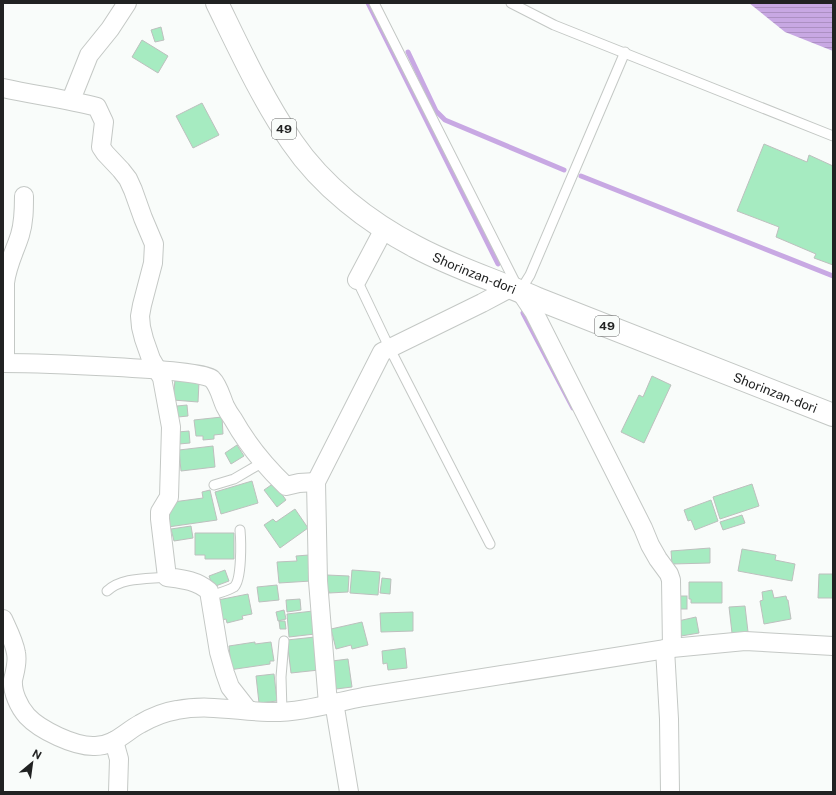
<svg xmlns="http://www.w3.org/2000/svg" width="836" height="795" viewBox="0 0 836 795" font-family="'Public Sans',sans-serif">
<style>
.water{fill:url(#water-rules)}
.lines{fill:none;stroke-linecap:round;stroke-linejoin:round}
.stream{stroke:#c8a8e3;stroke-width:5}
.building{fill:#a6ebc1;stroke:#bdc0be}
.service-casing{stroke:#c4c8c5;stroke-width:11}
.minor-casing{stroke:#c4c8c5;stroke-width:20}
.primary-casing{stroke:#c4c8c5;stroke-width:24}
.service{stroke:#fff;stroke-width:9}
.minor{stroke:#fff;stroke-width:18}
.primary{stroke:#fff;stroke-width:22}
.labels{text-anchor:middle;dominant-baseline:central;stroke-width:3;stroke-linejoin:round;paint-order:stroke}
.shield{fill:#f9fcfa;stroke:#626363;stroke-width:1}
.shield-label{font-size:12px;font-weight:bold;fill:#212222}
.street-label{font-size:13px;fill:#212222;stroke:#f9fcfa}
</style>
<defs>
<pattern id="water-rules" width="6" height="5" patternUnits="userSpaceOnUse"><rect width="6" height="5" fill="#c8a8e3"/><path d="M0 2.5h6" fill="none" stroke="#ac90c2"/></pattern>
</defs>
<rect width="100%" height="100%" fill="#f9fcfa"/>
<!-- water -->
<path class="water" d="M 749,3 L 833,3 L 833,51 L 785,32 Z"/>
<g class="lines">
<!-- stream -->
<g class="stream">
<path d="M 368,3 L 498,264"/>
<path d="M 408,52 L 436,111 L 445,120 L 564,170"/>
<path d="M 581,176 L 833,276"/>
<path d="M 523,313 L 573,408"/>
</g>
</g>
<!-- building -->
<g class="building">
<path d="M 161,27 L 164,40 L 155,42 L 151,30 Z"/>
<path d="M 142,40 L 168,56 L 158,73 L 132,57 Z"/>
<path d="M 202,103 L 219,135 L 193,148 L 176,116 Z"/>
<path d="M 764,144 L 807,162 L 809,155 L 833,166 L 833,265 L 814,258 L 816,254 L 776,237 L 779,227 L 737,211 Z"/>
<path d="M 652,376 L 671,385 L 644,443 L 621,432 L 639,395 L 643,397 Z"/>
<path d="M 175,380 L 199,382 L 198,402 L 173,400 Z"/>
<path d="M 187,405 L 188,416 L 178,417 L 177,406 Z"/>
<path d="M 222,417 L 223,434 L 214,435 L 214,439 L 203,440 L 203,436 L 196,436 L 194,420 Z"/>
<path d="M 189,431 L 190,443 L 179,444 L 178,432 Z"/>
<path d="M 237,445 L 244,456 L 231,464 L 225,453 Z"/>
<path d="M 213,446 L 215,467 L 181,471 L 179,450 Z"/>
<path d="M 252,481 L 258,503 L 221,514 L 215,492 Z"/>
<path d="M 274,483 L 286,500 L 277,507 L 264,490 Z"/>
<path d="M 752,484 L 759,506 L 720,519 L 713,497 Z"/>
<path d="M 210,490 L 217,520 L 168,527 L 168,516 L 173,502 L 203,498 L 202,492 Z"/>
<path d="M 711,500 L 718,521 L 695,530 L 691,520 L 688,521 L 684,510 Z"/>
<path d="M 295,509 L 308,528 L 280,548 L 264,525 L 273,519 L 276,522 Z"/>
<path d="M 742,515 L 745,523 L 723,530 L 720,522 Z"/>
<path d="M 191,526 L 193,538 L 174,541 L 171,529 Z"/>
<path d="M 195,533 L 234,533 L 234,559 L 205,559 L 205,555 L 195,555 Z"/>
<path d="M 710,548 L 710,563 L 672,564 L 671,551 Z"/>
<path d="M 742,549 L 776,555 L 775,560 L 795,564 L 792,581 L 738,571 Z"/>
<path d="M 309,555 L 311,581 L 279,583 L 277,562 L 297,561 L 296,556 Z"/>
<path d="M 225,570 L 229,581 L 213,587 L 209,576 Z"/>
<path d="M 352,570 L 380,572 L 378,595 L 350,593 Z"/>
<path d="M 819,574 L 833,574 L 833,598 L 818,598 Z"/>
<path d="M 327,575 L 349,576 L 348,592 L 329,593 L 329,591 L 326,590 Z"/>
<path d="M 382,578 L 391,579 L 390,594 L 380,593 Z"/>
<path d="M 689,582 L 722,582 L 722,603 L 691,603 L 691,599 L 689,599 Z"/>
<path d="M 277,585 L 279,600 L 259,602 L 257,587 Z"/>
<path d="M 772,590 L 774,598 L 786,596 L 787,600 L 788,600 L 791,619 L 764,624 L 760,601 L 763,600 L 762,592 Z"/>
<path d="M 248,594 L 252,614 L 242,616 L 243,619 L 227,623 L 226,619 L 222,620 L 218,600 Z"/>
<rect x="678" y="596" width="9" height="13"/>
<path d="M 300,599 L 301,610 L 287,612 L 286,600 Z"/>
<path d="M 745,606 L 748,632 L 732,633 L 729,607 Z"/>
<path d="M 284,610 L 286,619 L 278,621 L 276,612 Z"/>
<path d="M 313,611 L 315,634 L 289,637 L 287,614 Z"/>
<path d="M 413,612 L 413,631 L 381,632 L 380,613 Z"/>
<path d="M 696,617 L 699,633 L 681,636 L 678,621 Z"/>
<path d="M 279,621 L 285,621 L 286,629 L 280,629 Z"/>
<path d="M 362,622 L 368,645 L 352,649 L 351,645 L 336,649 L 331,629 Z"/>
<path d="M 315,637 L 319,670 L 291,673 L 287,640 Z"/>
<path d="M 255,642 L 255,644 L 271,642 L 274,661 L 270,661 L 270,664 L 229,670 L 228,657 L 230,657 L 229,646 Z"/>
<path d="M 405,648 L 407,668 L 388,670 L 387,663 L 383,664 L 382,651 Z"/>
<path d="M 348,659 L 352,687 L 336,689 L 332,661 Z"/>
<path d="M 274,674 L 277,701 L 259,703 L 256,676 Z"/>
</g>
<g class="lines">
<!-- service casing -->
<g class="service-casing">
<g id="service">
<path d="M 374,3 L 518,288"/>
<path d="M 511,3 L 554,25 L 833,136"/>
<path d="M 357,280 L 389,347 L 490,544"/>
<path d="M 520,291 L 530,275 L 625,52"/>
<path d="M 214,485 L 234,479 L 263,462"/>
<path d="M 107,591 C 122,577 147,579 167,577"/>
<path d="M 210,596 C 218,593 228,591 234,587 C 242,580 241,541 240,530"/>
<path d="M 282,711 L 281,677 L 284,641"/>
</g>
</g>
<!-- minor casing -->
<g class="minor-casing">
<g id="minor">
<path d="M 3,88 C 34,95 66,99 97,107 L 104,122 L 101,147 L 105,153 L 121,170 L 128,179 L 133,190 L 143,218 L 154,244 L 153,263 L 142,305 L 140,316 L 141,327 L 144,339 L 151,359 L 162,378 L 171,427 L 169,497 L 160,512 L 160,519 L 167,577 C 182,579 196,580 209,591 L 219,652 L 225,673 L 230,687 L 248,710"/>
<path d="M 71,100 L 89,55 L 110,29 L 127,3"/>
<path d="M 357,280 L 384,229"/>
<path d="M 520,291 L 534,312 L 643,528 L 650,545 L 658,559 L 669,574 L 671,580 L 672,648"/>
<path d="M 3,363 C 29,363 202,368 212,379 C 219,386 221,397 225,406 C 227,410 230,415 233,419 C 247,444 265,466 286,486 L 299,483 L 316,482"/>
<path d="M 5,363 L 5,283 C 7,265 15,251 20,235 C 24,222 24,209 24,196"/>
<path d="M 3,619 C 8,630 14,641 16,653 C 18,662 15,671 13,680 C 12,692 19,707 27,716 C 40,730 75,747 95,746 C 114,746 125,732 140,724 C 152,717 164,712 177,710 C 208,704 237,711 268,712 C 300,713 332,703 363,697 L 672,648 L 745,641 L 833,646"/>
<path d="M 665,649 L 669,719 L 670,792"/>
<path d="M 334,702 L 349,792"/>
<path d="M 328,704 L 318,581 L 316,482 L 382,352 L 482,303 L 512,287"/>
<path d="M 114,741 L 119,759 L 118,792"/>
</g>
</g>
<!-- primary casing -->
<g class="primary-casing">
<g id="primary">
<path id="s1" d="M 217,3 C 240,50 262,98 292,142 C 322,186 368,222 416,247 C 455,268 498,281 538,299 L 833,415"/>
</g>
</g>
<!-- service -->
<use href="#service" class="service"/>
<!-- minor -->
<use href="#minor" class="minor"/>
<!-- primary -->
<use href="#primary" class="primary"/>
</g>
<g class="labels">
<!-- shield labels -->
<g class="shield">
<rect x="272" y="119" width="24" height="20" rx="3"/>
<rect x="595" y="316" width="24" height="20" rx="3"/>
</g>
<g class="shield-label">
<text x="284" y="129">49</text>
<text x="607" y="326">49</text>
</g>
<!-- street labels -->
<g class="street-label">
<text stroke="none"><textPath href="#s1" startOffset="386">Shorinzan-dori</textPath></text>
<text stroke="none"><textPath href="#s1" startOffset="710">Shorinzan-dori</textPath></text>
</g>
</g>
<!-- border -->
<rect width="836" height="795" fill="none" stroke="#212222" stroke-width="8"/>
<!-- north arrow -->
<g transform="translate(32 763) rotate(29)" stroke="#f9fcfa" stroke-width="3" paint-order="stroke">
<path d="M0-3L7 15L0 10L-7 15Z" fill="#212222"/>
<text y="-6" font-size="11" font-weight="bold" text-anchor="middle" fill="#212222">N</text>
</g>
</svg>
